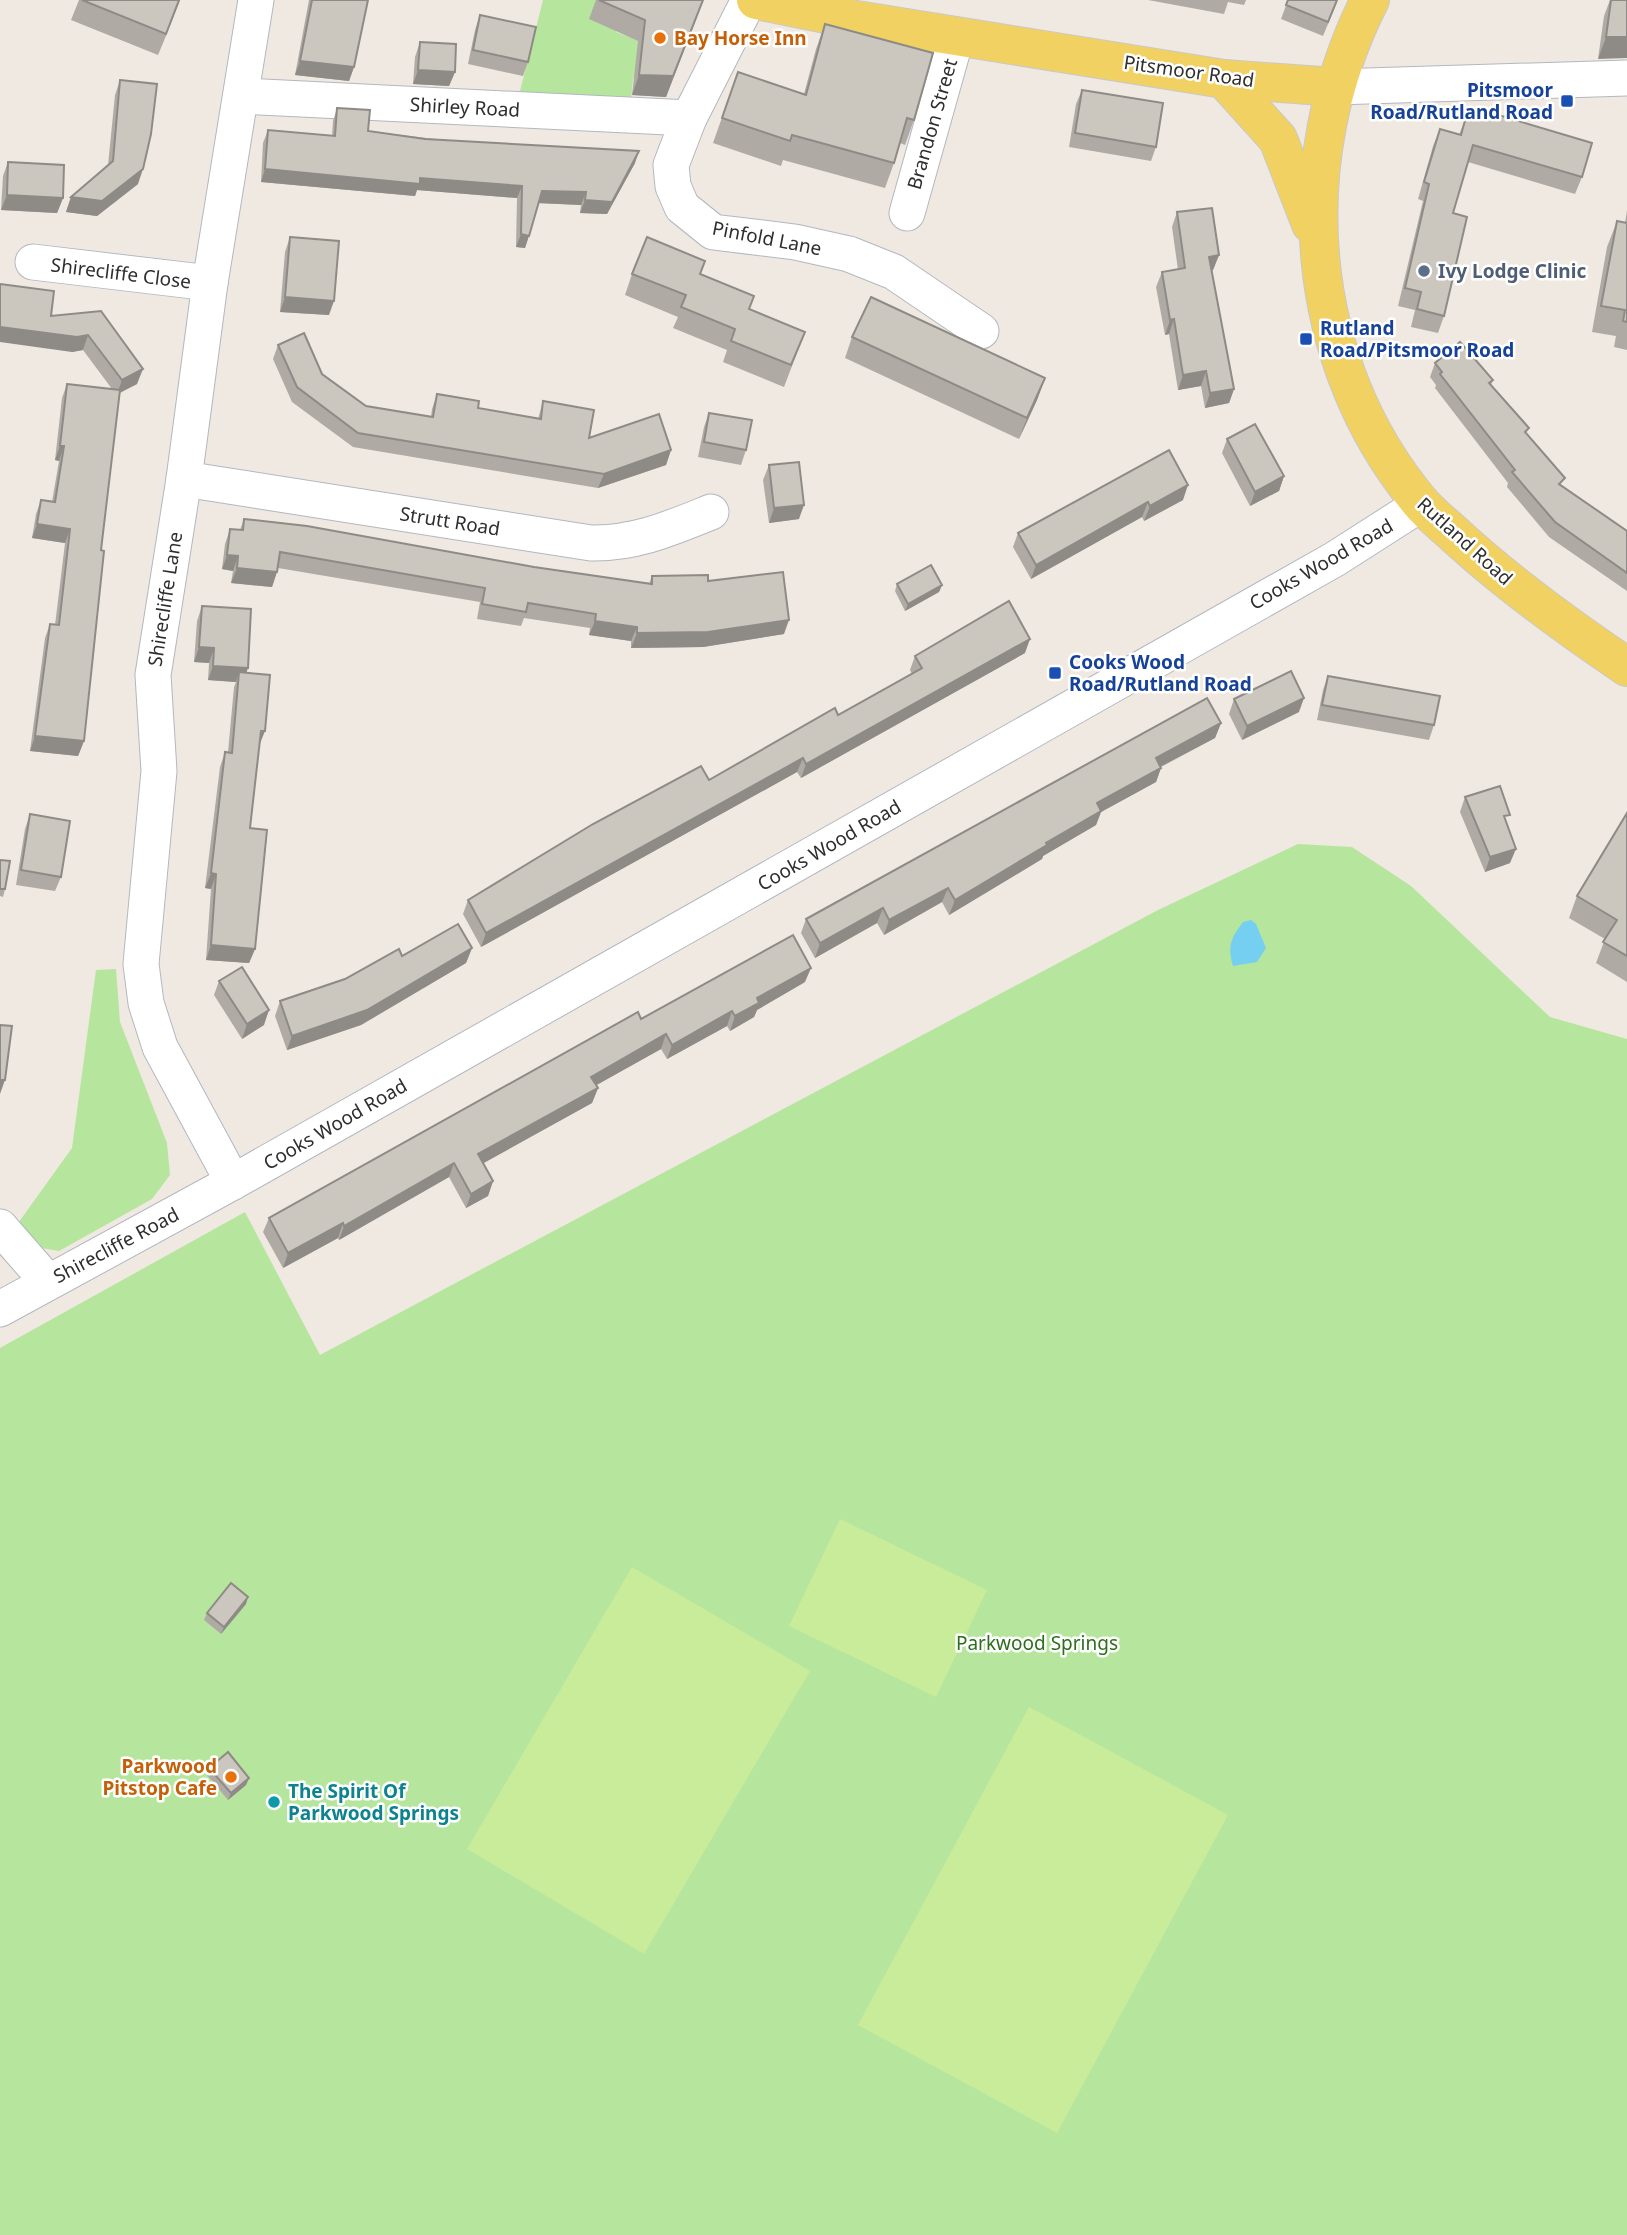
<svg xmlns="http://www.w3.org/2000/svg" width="1627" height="2235" viewBox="0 0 1627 2235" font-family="'Noto Sans',sans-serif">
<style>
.green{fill:#b6e59e}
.pitch{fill:#c9ec9a}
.water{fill:#75cff0}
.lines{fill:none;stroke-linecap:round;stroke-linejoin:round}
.minor-casing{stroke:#b4b7c1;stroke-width:37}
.major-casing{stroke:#c9c9c9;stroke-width:40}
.minor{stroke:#fff;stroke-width:35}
.major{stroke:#f2d163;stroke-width:38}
.wall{fill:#afaba4}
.shaded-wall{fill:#8e8b86}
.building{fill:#cbc7bf;stroke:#8e8b86;stroke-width:2}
.food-dot{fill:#e8710a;stroke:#fff;stroke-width:2.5}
.transit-dot{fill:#1a4fb4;stroke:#fff;stroke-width:2.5}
.service-dot{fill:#5c6f8a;stroke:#fff;stroke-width:2.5}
.culture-dot{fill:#0f9aa8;stroke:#fff;stroke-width:2.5}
.labels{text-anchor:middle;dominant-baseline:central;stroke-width:5;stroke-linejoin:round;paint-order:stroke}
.food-label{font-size:19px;font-weight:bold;fill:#c56008;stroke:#fff;text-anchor:start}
.street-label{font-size:19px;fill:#2e2e2e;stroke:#fff}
.transit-label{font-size:19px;font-weight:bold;fill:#164399;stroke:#fff;text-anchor:start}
.service-label{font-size:19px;font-weight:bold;fill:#4e5e75;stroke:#fff;text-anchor:start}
.park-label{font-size:19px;fill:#2c6e1b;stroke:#fff}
.culture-label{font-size:19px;font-weight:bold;fill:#0d838f;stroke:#fff;text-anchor:start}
</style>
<rect width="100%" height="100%" fill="#efe9e1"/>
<!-- green -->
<g class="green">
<path d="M 543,0 L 596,0 L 622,16 L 616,32 L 647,44 L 633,79 L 631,101 L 518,99 Z"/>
<path d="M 1298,844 L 1352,847 L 1411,886 L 1550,1017 L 1627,1039 L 1627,2235 L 0,2235 L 0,1348 L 245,1212 L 320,1355 L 1158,910 Z"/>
<path d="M 116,969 L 120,1022 L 167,1143 L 170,1175 L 152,1199 L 59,1251 L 36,1247 L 16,1226 L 72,1148 L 96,970 Z"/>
</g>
<!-- pitch -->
<g class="pitch">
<path d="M 840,1519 L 987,1590 L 936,1697 L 789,1626 Z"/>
<path d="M 632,1567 L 810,1671 L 644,1954 L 467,1849 Z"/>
<path d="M 1029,1707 L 1228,1815 L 1057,2133 L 858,2025 Z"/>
</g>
<!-- water -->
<path class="water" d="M 1251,920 L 1256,924 L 1266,948 L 1257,962 L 1233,966 C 1227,946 1231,938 1243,922 Z"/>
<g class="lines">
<!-- minor casing -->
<g class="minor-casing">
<g id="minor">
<path d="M 749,0 L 689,118 L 671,165 L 673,186 L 682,207 L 713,232 L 795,242 L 849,254 L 894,272 L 981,331"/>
<path d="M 1335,87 L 1627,78"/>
<path d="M 241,96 L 689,118"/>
<path d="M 907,213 L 957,35"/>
<path d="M 33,262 L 210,283"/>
<path d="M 184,479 L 591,543 C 635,544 671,528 711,512"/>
<path d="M 233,1182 L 160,1047 L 146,1003 L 141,964 L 159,771 L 153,675 L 184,479 L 210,283 L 256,0"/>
<path d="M 0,1227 L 48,1282"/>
<path d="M 0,1309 L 233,1182 L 1335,559 L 1421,504"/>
</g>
</g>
<!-- major casing -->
<g class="major-casing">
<g id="major">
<path d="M 756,0 L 850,19 L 1224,79 L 1335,87"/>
<path d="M 1370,0 C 1288,161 1303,362 1420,502 C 1430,514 1443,524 1455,535 C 1508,584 1568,627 1627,667"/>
<path d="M 1224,79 L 1278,139 L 1311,224"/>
</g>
</g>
<!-- minor -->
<use href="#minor" class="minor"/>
<!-- major -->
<use href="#major" class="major"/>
</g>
<!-- wall -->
<g class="wall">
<path d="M 79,0 L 180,0 L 158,55 L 71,20 Z"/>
<path d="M 309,0 L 368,0 L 354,67 L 349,81 L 295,75 Z"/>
<path d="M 596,0 L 703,0 L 666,97 L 632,95 L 638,41 L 589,19 Z"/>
<path d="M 1148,0 L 1246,0 L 1244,5 L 1228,2 L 1224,14 Z"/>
<path d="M 1288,0 L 1338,0 L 1323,36 L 1281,19 Z"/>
<path d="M 1610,0 L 1627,0 L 1598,59 L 1604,16 Z"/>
<path d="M 480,15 L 528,62 L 523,76 L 468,64 L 475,30 Z"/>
<path d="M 825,24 L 914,120 L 905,145 L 900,143 L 894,163 L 885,188 L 783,160 L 781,166 L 713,143 L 738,72 L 804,94 L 816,49 Z"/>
<path d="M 420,42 L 455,72 L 449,86 L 413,84 L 415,57 Z"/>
<path d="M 120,80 L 138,184 L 97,216 L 66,212 L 71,197 L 108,165 L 115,95 Z"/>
<path d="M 1082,90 L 1156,147 L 1151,161 L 1069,147 L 1076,104 Z"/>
<path d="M 337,108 L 368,131 L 635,163 L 607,214 L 580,213 L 581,205 L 538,203 L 525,248 L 516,247 L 517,198 L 417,190 L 415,196 L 261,182 L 263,143 L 268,130 L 332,136 L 333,121 Z"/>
<path d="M 1478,109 L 1582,177 L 1575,194 L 1468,162 L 1453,213 L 1444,316 L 1438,333 L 1411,327 L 1415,310 L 1398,306 L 1423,201 L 1418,199 L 1433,146 L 1440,129 L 1459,135 L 1466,117 L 1474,119 Z"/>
<path d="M 8,162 L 63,198 L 57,213 L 1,210 L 3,176 Z"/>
<path d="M 1627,210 L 1627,350 L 1614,347 L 1616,336 L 1592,332 L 1607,247 L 1617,221 L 1625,223 Z"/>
<path d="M 1177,212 L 1219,255 L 1213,270 L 1212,270 L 1234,389 L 1229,403 L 1205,408 L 1201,386 L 1178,390 L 1169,334 L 1165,335 L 1156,287 L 1162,272 L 1178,270 L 1172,227 Z"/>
<path d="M 290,237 L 329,315 L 280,312 L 285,252 Z"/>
<path d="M 632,274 L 700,275 L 749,309 L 805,332 L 784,387 L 723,362 L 727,350 L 673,328 L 678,317 L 625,295 Z"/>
<path d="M 101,311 L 137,384 L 120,393 L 101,550 L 84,741 L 78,756 L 30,751 L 45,638 L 50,624 L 55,625 L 65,543 L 32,538 L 36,514 L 41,500 L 52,502 L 59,461 L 55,460 L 62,398 L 67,384 L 112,389 L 83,350 L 72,352 L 51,316 Z"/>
<path d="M 852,337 L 1045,378 L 1037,400 L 1019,439 L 845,358 Z"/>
<path d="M 278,345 L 322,374 L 366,406 L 431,417 L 432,409 L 437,394 L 478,408 L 538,419 L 543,401 L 589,438 L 671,450 L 666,465 L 598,488 L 353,447 L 292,402 L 273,359 Z"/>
<path d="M 1435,363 L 1493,380 L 1491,385 L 1527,434 L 1562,486 L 1627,531 L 1627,591 L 1549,537 L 1507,487 L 1508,483 L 1435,388 L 1436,385 L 1430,377 Z"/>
<path d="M 709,413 L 746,450 L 741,465 L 698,457 L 704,427 Z"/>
<path d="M 1227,439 L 1284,476 L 1279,491 L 1250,506 L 1222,453 Z"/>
<path d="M 1169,450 L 1183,500 L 1144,521 L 1142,517 L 1031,579 L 1013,547 L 1018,533 Z"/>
<path d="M 769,465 L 799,519 L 769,523 L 763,480 Z"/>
<path d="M 244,519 L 534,567 L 649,584 L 652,576 L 708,581 L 784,634 L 703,647 L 631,648 L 631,641 L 589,635 L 590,628 L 524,618 L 521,626 L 477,619 L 480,602 L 278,568 L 272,587 L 231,583 L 233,571 L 222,569 L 225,544 L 230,529 L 240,530 Z"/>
<path d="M 897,584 L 942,585 L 939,592 L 905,611 L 895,591 Z"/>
<path d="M 202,606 L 246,673 L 259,746 L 250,828 L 255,949 L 249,963 L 206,960 L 211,889 L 205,888 L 220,767 L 225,752 L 228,752 L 234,687 L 236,682 L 208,680 L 209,663 L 194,662 L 197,621 Z"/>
<path d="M 1025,653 L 801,778 L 797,772 L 481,947 L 463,914 L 468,900 L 838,715 L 912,674 L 910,670 L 915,656 Z"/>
<path d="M 1328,676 L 1434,725 L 1429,740 L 1317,720 L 1323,690 Z"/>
<path d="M 1234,699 L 1299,712 L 1242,740 L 1229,714 Z"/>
<path d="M 1221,723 L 1215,738 L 1161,767 L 1156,782 L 1101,812 L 1096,825 L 1043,856 L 1042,859 L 949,915 L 942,902 L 884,935 L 877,923 L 815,958 L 801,933 L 806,919 Z"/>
<path d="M 1465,797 L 1507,823 L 1510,863 L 1485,872 L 1460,812 Z"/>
<path d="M 1627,813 L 1627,982 L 1596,963 L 1605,939 L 1569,918 L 1577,896 Z"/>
<path d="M 30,814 L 61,877 L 55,891 L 16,885 L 25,829 Z"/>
<path d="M 0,860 L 5,889 L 3,897 L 0,896 Z"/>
<path d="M 472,948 L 466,963 L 361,1025 L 287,1050 L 275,1016 L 280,1001 L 345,979 L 402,956 Z"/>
<path d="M 219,981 L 264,1025 L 242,1039 L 214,995 Z"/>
<path d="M 805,982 L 757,1010 L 754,1017 L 730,1031 L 727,1026 L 667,1059 L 661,1049 L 596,1085 L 598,1088 L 592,1103 L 483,1163 L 493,1181 L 488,1196 L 466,1208 L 449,1177 L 339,1240 L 338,1238 L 283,1268 L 263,1232 L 269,1218 L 641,1019 Z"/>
<path d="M 246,1604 L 221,1634 L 204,1620 L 207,1613 Z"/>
<path d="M 209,1768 L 249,1778 L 246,1785 L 228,1800 L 207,1775 Z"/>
</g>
<!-- shaded-wall -->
<g class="shaded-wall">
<path d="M 179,0 L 180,0 L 158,55 L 166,34 Z"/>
<path d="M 697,17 L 666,97 L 632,95 L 639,75 Z"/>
<path d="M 1606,37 L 1627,37 L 1627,58 L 1598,59 Z"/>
<path d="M 300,61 L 354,67 L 349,81 L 295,75 Z"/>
<path d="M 418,70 L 455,72 L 449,86 L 413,84 Z"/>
<path d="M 639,151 L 635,163 L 607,214 L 580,213 L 585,200 Z"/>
<path d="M 143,169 L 138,184 L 97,216 L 66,212 L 71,197 Z"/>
<path d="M 265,169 L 420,178 L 522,186 L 517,198 L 417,190 L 415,196 L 261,182 Z"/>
<path d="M 542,191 L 586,192 L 581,205 L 537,203 Z"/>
<path d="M 7,195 L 63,198 L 57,213 L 1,210 Z"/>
<path d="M 521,234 L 529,236 L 525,248 L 516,247 Z"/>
<path d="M 1219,255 L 1213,270 L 1204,271 L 1209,257 Z"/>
<path d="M 285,297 L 334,301 L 329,315 L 280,312 Z"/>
<path d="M 1174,319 L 1169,334 L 1165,335 L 1170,320 Z"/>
<path d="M 0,327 L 88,335 L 83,350 L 72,352 L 0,342 Z"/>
<path d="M 143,369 L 137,384 L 117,394 L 122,380 Z"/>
<path d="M 1206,371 L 1201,386 L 1178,390 L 1183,375 Z"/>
<path d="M 1045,378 L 1037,400 L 1019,439 L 1027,418 Z"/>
<path d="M 1234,389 L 1229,403 L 1205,408 L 1210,393 Z"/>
<path d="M 60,446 L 64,446 L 59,461 L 55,460 Z"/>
<path d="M 671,450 L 666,465 L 598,488 L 604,474 Z"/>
<path d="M 1284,476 L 1279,491 L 1250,506 L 1255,492 Z"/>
<path d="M 1188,485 L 1183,500 L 1144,521 L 1150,506 Z"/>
<path d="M 1148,502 L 1142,517 L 1031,579 L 1036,565 Z"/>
<path d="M 804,505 L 799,519 L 769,523 L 774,508 Z"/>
<path d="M 37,524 L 70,529 L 65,543 L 32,538 Z"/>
<path d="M 227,555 L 238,556 L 233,571 L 222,569 Z"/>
<path d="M 237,568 L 277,572 L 272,587 L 231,583 Z"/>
<path d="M 942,585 L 939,592 L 905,611 L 908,604 Z"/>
<path d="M 789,620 L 784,634 L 703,647 L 631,648 L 637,633 Z"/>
<path d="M 595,621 L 637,627 L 631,641 L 589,635 Z"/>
<path d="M 1030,639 L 1025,653 L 801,778 L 806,764 Z"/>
<path d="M 199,647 L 214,648 L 209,663 L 194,662 Z"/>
<path d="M 213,666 L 248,668 L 243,682 L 239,672 L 236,682 L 208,680 Z"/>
<path d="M 1304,698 L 1299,712 L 1242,740 L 1247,726 Z"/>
<path d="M 1221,723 L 1215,738 L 1150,772 L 1156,758 Z"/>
<path d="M 261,731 L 265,731 L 259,746 Z"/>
<path d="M 35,736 L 84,741 L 78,756 L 30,751 Z"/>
<path d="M 803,758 L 797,772 L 481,947 L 486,933 Z"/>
<path d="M 1161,768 L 1156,782 L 1101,812 L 1096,825 L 1043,856 L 1042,859 L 949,915 L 955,900 L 1046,843 L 1097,803 Z"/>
<path d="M 1516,849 L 1510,863 L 1485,872 L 1490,857 Z"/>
<path d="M 211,873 L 216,874 L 211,889 L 205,888 Z"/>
<path d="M 948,888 L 942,902 L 884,935 L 889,920 Z"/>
<path d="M 883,908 L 877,923 L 815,958 L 820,943 Z"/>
<path d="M 211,945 L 255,949 L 249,963 L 206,960 Z"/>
<path d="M 472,948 L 466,963 L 361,1025 L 287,1050 L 292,1036 Z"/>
<path d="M 811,968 L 805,982 L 757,1010 L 754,1017 L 730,1031 L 735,1016 L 757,998 Z"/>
<path d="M 269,1010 L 264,1025 L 242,1039 L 247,1024 Z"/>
<path d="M 732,1011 L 727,1026 L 667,1059 L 672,1045 Z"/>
<path d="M 666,1034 L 661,1049 L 586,1091 L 591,1077 Z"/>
<path d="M 0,1080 L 5,1080 L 0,1094 Z"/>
<path d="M 598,1088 L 592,1103 L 473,1169 L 478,1154 Z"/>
<path d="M 454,1163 L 449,1177 L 339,1240 L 344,1226 Z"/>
<path d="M 493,1181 L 488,1196 L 466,1208 L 471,1194 Z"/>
<path d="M 343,1223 L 338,1238 L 283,1268 L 288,1253 Z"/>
<path d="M 248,1597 L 246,1604 L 221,1634 L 224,1627 Z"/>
<path d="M 249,1778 L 246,1785 L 228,1800 L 231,1793 Z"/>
</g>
<!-- building -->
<g class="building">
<path d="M 82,0 L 179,0 L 166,34 Z"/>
<path d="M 312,0 L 368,0 L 354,67 L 300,61 Z"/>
<path d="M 599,0 L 703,0 L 673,76 L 639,75 L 645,20 Z"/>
<path d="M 1288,0 L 1337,0 L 1328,22 L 1286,5 Z"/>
<path d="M 1611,0 L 1627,0 L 1627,37 L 1606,37 Z"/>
<path d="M 480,15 L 536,27 L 528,62 L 473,50 Z"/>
<path d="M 825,24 L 933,53 L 914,120 L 907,118 L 894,163 L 792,135 L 790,141 L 722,118 L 738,72 L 806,95 Z"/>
<path d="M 420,42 L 456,44 L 455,72 L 418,70 Z"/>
<path d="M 120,80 L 157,84 L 151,134 L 143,169 L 102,201 L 71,197 L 113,161 Z"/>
<path d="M 1082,90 L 1163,103 L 1156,147 L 1075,133 Z"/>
<path d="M 337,108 L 370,110 L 368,131 L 425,139 L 639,151 L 612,202 L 585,200 L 586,192 L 542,191 L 529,236 L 521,234 L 522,186 L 420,178 L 420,184 L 265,169 L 268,130 L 335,136 Z"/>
<path d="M 1478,109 L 1592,143 L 1582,177 L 1473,145 L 1453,213 L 1467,217 L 1444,316 L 1417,309 L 1421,292 L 1405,288 L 1429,184 L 1424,182 L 1440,129 L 1461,135 L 1466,117 L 1475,120 Z"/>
<path d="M 8,162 L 64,165 L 63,198 L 7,195 Z"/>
<path d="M 1212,208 L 1219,255 L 1209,257 L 1234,389 L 1210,393 L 1206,371 L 1183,375 L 1174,319 L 1170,320 L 1162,272 L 1185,268 L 1177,212 Z"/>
<path d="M 1617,221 L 1627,223 L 1627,322 L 1623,321 L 1625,310 L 1601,306 Z"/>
<path d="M 290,237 L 339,241 L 334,301 L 285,297 Z"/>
<path d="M 647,237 L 705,261 L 700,274 L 754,296 L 749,309 L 805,332 L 791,365 L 731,341 L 735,329 L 681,307 L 686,295 L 632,274 Z"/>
<path d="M 0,284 L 54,291 L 51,316 L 101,311 L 143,369 L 122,380 L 88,335 L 77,337 L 0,327 Z"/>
<path d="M 871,297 L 1045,378 L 1027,418 L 852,337 Z"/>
<path d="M 304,333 L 322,374 L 366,406 L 433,417 L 437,394 L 479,401 L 478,408 L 541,419 L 543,401 L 594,410 L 589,438 L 659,414 L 671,450 L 604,474 L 358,433 L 297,387 L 278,345 Z"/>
<path d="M 1460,342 L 1493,380 L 1489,383 L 1529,428 L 1525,432 L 1565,478 L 1559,484 L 1627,531 L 1627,573 L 1555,522 L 1512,472 L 1515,470 L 1440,374 L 1442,372 L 1435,363 Z"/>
<path d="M 67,384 L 120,390 L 101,550 L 104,551 L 84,741 L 35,736 L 50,624 L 59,625 L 70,529 L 37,524 L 41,500 L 55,502 L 64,446 L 60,446 Z"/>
<path d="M 709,413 L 752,420 L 746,450 L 704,442 Z"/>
<path d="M 1255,424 L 1284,476 L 1255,492 L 1227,439 Z"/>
<path d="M 1169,450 L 1188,485 L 1150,506 L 1148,502 L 1036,565 L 1018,533 Z"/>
<path d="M 799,462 L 804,505 L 774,508 L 769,465 Z"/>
<path d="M 244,519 L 307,526 L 534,567 L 652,584 L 652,576 L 708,575 L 708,581 L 783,572 L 789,620 L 708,632 L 637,633 L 637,627 L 595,621 L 596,614 L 528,603 L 526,612 L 482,604 L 485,588 L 280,552 L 277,572 L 237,568 L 238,556 L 227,555 L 230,529 L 243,530 Z"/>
<path d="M 931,565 L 942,585 L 908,604 L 897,584 Z"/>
<path d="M 1009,601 L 1030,639 L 806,764 L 803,758 L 486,933 L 468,900 L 593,824 L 701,766 L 709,780 L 835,708 L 838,715 L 922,668 L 915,656 Z"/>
<path d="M 202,606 L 251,609 L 248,668 L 213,666 L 214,648 L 199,647 Z"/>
<path d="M 1291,671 L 1304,698 L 1247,726 L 1234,699 Z"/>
<path d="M 239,672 L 270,675 L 265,731 L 261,731 L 250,828 L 267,830 L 255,949 L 211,945 L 216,874 L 211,873 L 225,752 L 232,753 Z"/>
<path d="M 1328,676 L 1440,696 L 1434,725 L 1322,705 Z"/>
<path d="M 1207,698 L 1221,723 L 1156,758 L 1161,768 L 1097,803 L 1101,811 L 1046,843 L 1047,845 L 955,900 L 948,888 L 889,920 L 883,908 L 820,943 L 806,919 Z"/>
<path d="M 1500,786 L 1510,815 L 1504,816 L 1516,849 L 1490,857 L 1465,797 Z"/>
<path d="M 1627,813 L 1627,956 L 1603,942 L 1617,920 L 1577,896 Z"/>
<path d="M 30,814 L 70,821 L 61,877 L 21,870 Z"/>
<path d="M 0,860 L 10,861 L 5,889 L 0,889 Z"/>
<path d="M 458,924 L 472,948 L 367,1010 L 292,1036 L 280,1001 L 345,979 L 399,949 L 402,956 Z"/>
<path d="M 793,935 L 811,968 L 757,998 L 759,1003 L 735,1016 L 732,1011 L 672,1045 L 666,1034 L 591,1077 L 598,1088 L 478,1154 L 493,1181 L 471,1194 L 454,1163 L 344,1226 L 343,1223 L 288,1253 L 269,1218 L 638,1012 L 641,1019 Z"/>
<path d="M 242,967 L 269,1010 L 247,1024 L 219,981 Z"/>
<path d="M 0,1025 L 12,1026 L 5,1080 L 0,1080 Z"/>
<path d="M 231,1583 L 248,1597 L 224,1627 L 207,1613 Z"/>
<path d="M 228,1752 L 249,1778 L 231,1793 L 209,1768 Z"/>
</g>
<!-- markers -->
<g class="food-dot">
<circle cx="660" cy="38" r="7"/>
<circle cx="231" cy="1777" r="7"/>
</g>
<g class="transit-dot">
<rect x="1560" y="94" width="14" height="14" rx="3.5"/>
<rect x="1299" y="332" width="14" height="14" rx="3.5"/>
<rect x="1048" y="666" width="14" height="14" rx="3.5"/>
</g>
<circle class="service-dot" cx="1424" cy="271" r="7"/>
<circle class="culture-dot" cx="274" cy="1802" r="7"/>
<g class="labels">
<!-- food labels -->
<g class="food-label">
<text x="674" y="38">Bay Horse Inn</text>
<text x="217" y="1766" text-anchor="end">Parkwood<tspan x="217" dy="22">Pitstop Cafe</tspan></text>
</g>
<!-- street labels -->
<g class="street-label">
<text transform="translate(1189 71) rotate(8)">Pitsmoor Road</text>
<text transform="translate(465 107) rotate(3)">Shirley Road</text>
<text transform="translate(932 124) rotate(-74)">Brandon Street</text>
<text transform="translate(767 238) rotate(11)">Pinfold Lane</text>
<text transform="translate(121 273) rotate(7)">Shirecliffe Close</text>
<text transform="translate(450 521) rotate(9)">Strutt Road</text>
<text transform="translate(1465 541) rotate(42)">Rutland Road</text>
<text transform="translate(1321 564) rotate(-30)">Cooks Wood Road</text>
<text transform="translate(165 599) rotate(-81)">Shirecliffe Lane</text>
<text transform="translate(829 845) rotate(-30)">Cooks Wood Road</text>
<text transform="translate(335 1124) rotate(-30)">Cooks Wood Road</text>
<text transform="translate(116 1245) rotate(-28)">Shirecliffe Road</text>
</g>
<!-- transit labels -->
<g class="transit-label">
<text x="1553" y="90" text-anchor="end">Pitsmoor<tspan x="1553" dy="22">Road/Rutland Road</tspan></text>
<text x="1320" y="328">Rutland<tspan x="1320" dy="22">Road/Pitsmoor Road</tspan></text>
<text x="1069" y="662">Cooks Wood<tspan x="1069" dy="22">Road/Rutland Road</tspan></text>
</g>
<!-- service labels -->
<g class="service-label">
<text x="1438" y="271">Ivy Lodge Clinic</text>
</g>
<!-- park labels -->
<g class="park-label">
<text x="1037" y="1643">Parkwood Springs</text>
</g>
<!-- culture labels -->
<g class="culture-label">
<text x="288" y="1791">The Spirit Of<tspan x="288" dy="22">Parkwood Springs</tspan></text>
</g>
</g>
</svg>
